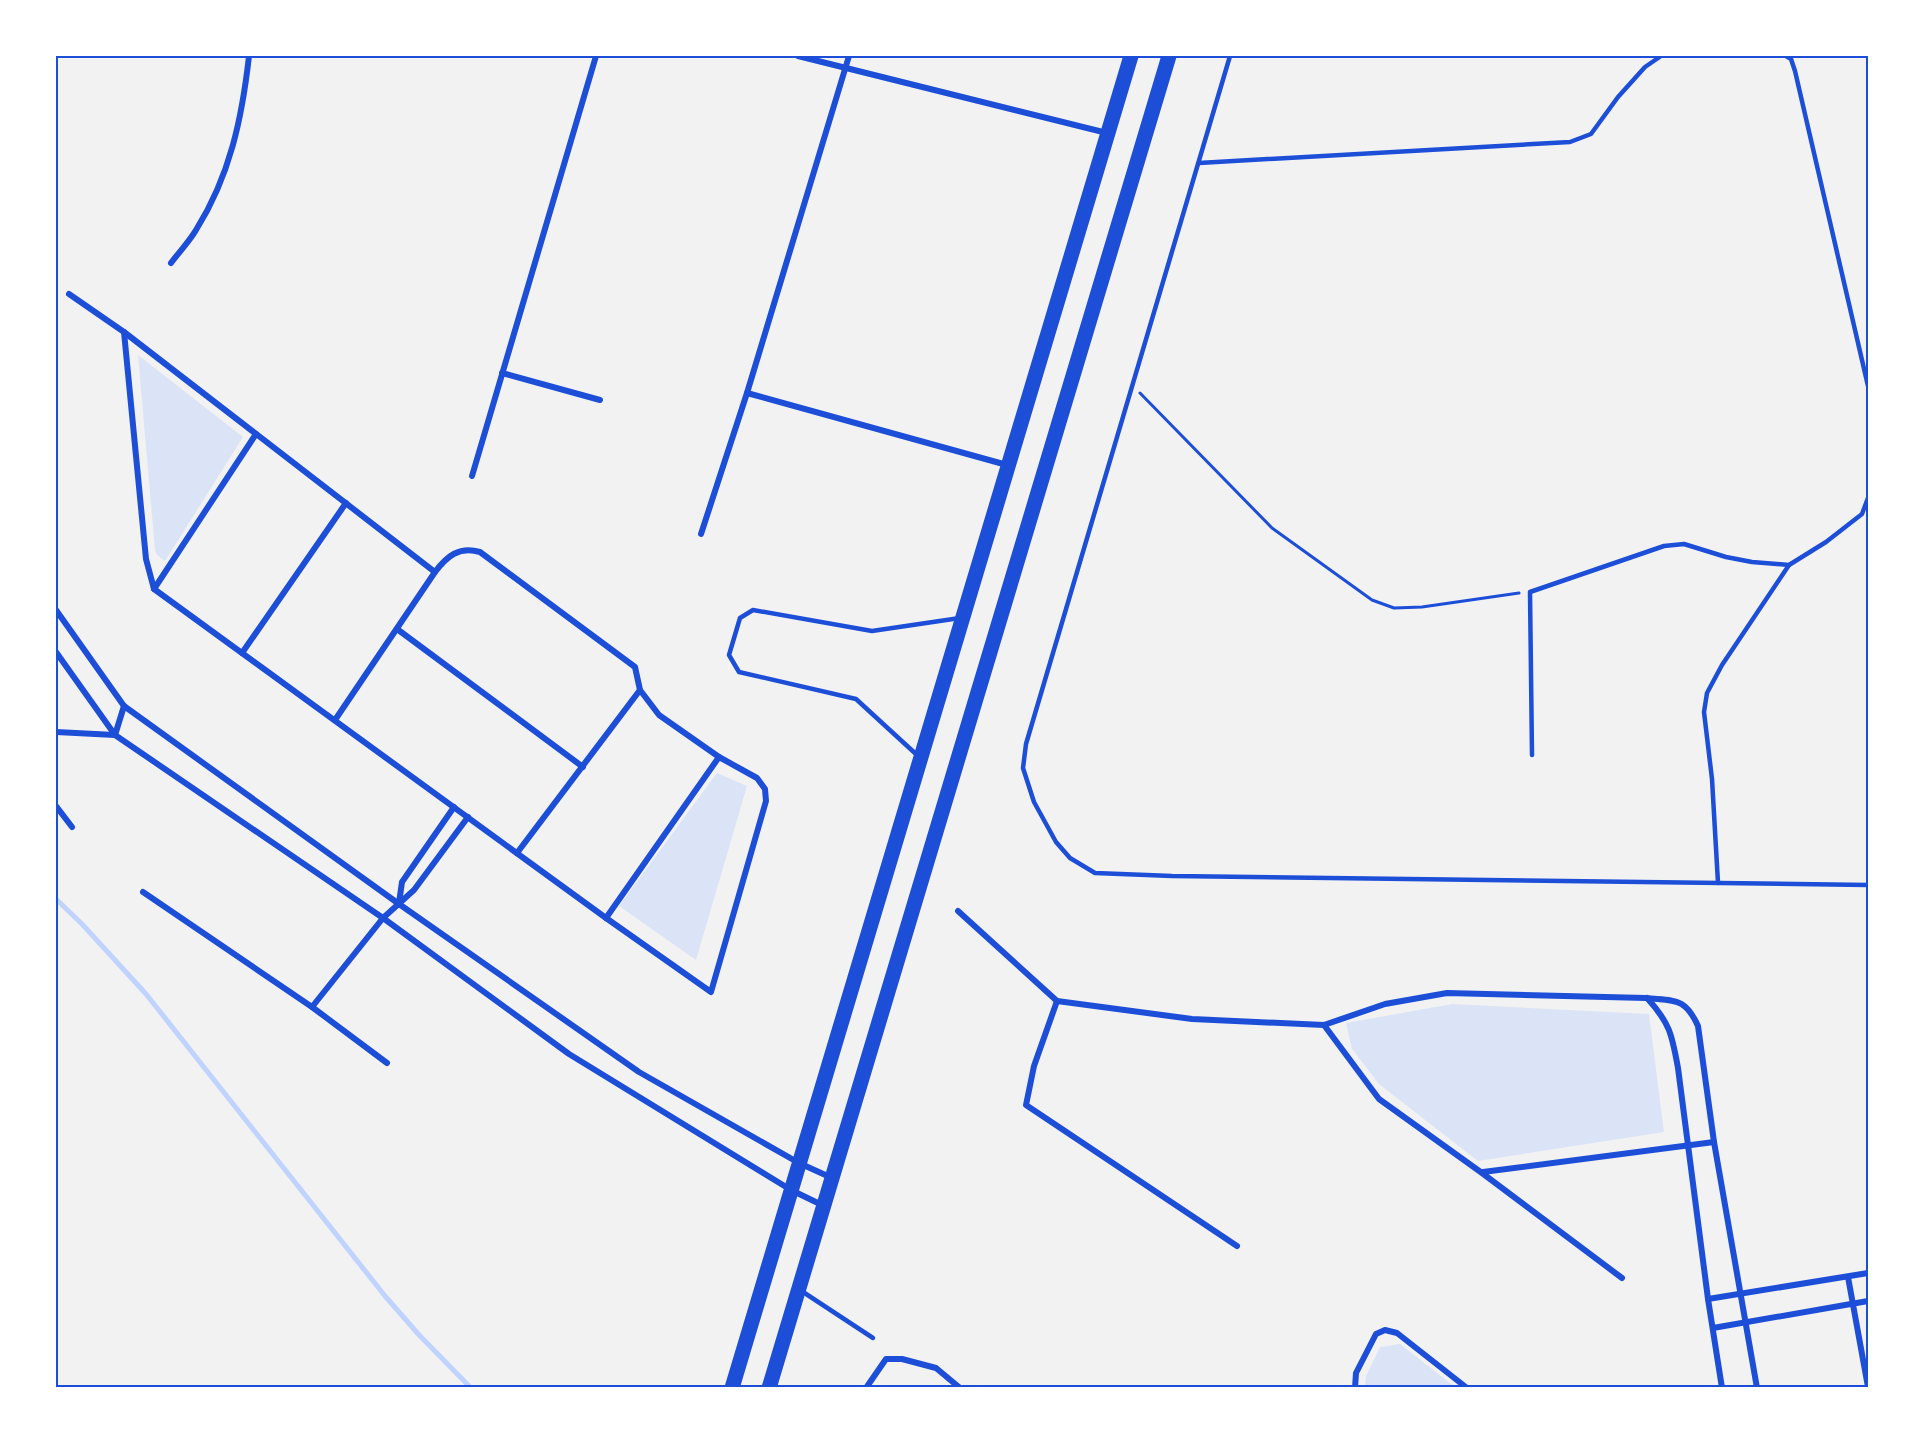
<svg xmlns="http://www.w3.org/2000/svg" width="1924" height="1443" viewBox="0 0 1924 1443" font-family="Quicksand,sans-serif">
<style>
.green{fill:#dbe4f7}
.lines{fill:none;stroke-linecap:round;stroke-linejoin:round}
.stream{stroke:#bfd3fe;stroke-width:5}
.path{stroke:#1d4ed8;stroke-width:3}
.service{stroke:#1d4ed8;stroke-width:4.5}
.minor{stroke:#1d4ed8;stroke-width:6}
.primary{stroke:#1d4ed8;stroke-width:15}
.neatline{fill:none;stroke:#1d4ed8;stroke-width:2}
</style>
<rect width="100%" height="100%" fill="#f2f2f2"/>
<!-- green -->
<g class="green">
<path d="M 138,355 L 243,437 L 165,561 L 157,555 L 155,550 Z"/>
<path d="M 717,773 L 747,786 L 696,960 L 619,906 Z"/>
<path d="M 1452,1004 L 1649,1014 L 1664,1132 L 1478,1161 L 1379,1084 L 1352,1049 L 1346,1023 Z"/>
<path d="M 1400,1344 L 1455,1387 L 1456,1387 L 1365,1387 L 1366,1376 L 1380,1347 Z"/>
</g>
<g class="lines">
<!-- stream -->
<path class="stream" d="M 56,899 L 82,924 L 146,994 L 385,1296 L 420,1336 L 471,1388"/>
<!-- path -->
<path class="path" d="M 1140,393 L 1272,528 L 1372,600 L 1394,608 L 1422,607 L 1519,593"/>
<!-- service -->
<g class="service">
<path d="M 1230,56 L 1026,744 L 1023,768 L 1034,802 L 1056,842 L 1070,858 L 1095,873 L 1172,876 L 1868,885"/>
<path d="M 1786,56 L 1791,59 L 1795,71 L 1868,386"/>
<path d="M 1199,163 L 1570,142 L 1591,134 L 1618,97 L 1645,67 L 1661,56"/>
<path d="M 917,755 L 856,699 L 739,672 L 729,655 L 740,618 L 753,610 L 872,631 L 960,618"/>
<path d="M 1532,755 L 1530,592 L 1664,546 L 1684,544 L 1726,557 L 1752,562 L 1789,565"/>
<path d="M 1718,883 L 1712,779 L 1704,712 L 1707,693 L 1722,665 L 1789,565 L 1826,542 L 1862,514 L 1868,498"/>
<path d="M 800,1290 L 873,1338"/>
</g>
<!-- minor -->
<g class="minor">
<path d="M 798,56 L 1107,133"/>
<path d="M 171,263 C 179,252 189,242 196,230 C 230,176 242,118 249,56"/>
<path d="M 69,294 L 124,332 L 435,572"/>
<path d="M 124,332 L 146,559 L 154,589 L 606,918 L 711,992 L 766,801 L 765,789 L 757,778 L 719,757 L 659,715 L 640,690"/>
<path d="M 502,373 L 600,400"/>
<path d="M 747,393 L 1007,465"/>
<path d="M 472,476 L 596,56"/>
<path d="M 701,534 L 747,393 L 849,56"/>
<path d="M 154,589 L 256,434"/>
<path d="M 56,610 L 124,706 L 399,904 L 639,1072 L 799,1163 L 832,1178"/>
<path d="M 397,629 L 583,767"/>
<path d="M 56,652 L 115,735 L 383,918 L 569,1054 L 791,1190 L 822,1205"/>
<path d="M 242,653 L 346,503"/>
<path d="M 335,720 L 435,572 C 447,556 459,546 480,552 L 635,667 L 640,690 L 517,853"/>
<path d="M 56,732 L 115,735"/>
<path d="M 115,735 L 124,706"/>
<path d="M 56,806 L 72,827"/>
<path d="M 143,892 L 312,1007 L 387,1063"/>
<path d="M 399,903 L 402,882 L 454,807"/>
<path d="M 958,911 L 1057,1001 L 1192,1019 L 1324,1025 L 1385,1004 L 1447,993 L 1646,998 C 1675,1001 1685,997 1698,1026 L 1714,1142 L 1757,1388"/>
<path d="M 606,918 L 719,757"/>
<path d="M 1647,998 C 1670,1023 1672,1035 1678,1068 L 1708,1299 L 1722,1388"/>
<path d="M 1057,1001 L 1034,1066 L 1026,1105 L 1237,1246"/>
<path d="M 312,1007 L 383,918 L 414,890 L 468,817"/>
<path d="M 1324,1025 L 1379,1099 L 1482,1173 L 1622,1278"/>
<path d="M 1483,1172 L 1714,1142"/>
<path d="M 1848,1277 L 1868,1387"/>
<path d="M 1708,1299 L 1868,1273"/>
<path d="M 1713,1328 L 1868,1301"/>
<path d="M 866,1388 L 886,1359 L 902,1359 L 936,1368 L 960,1388"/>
<path d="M 1355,1388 L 1356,1373 L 1376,1334 L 1385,1330 L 1397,1333 L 1467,1388"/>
</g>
<!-- primary -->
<g class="primary">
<path d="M 732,1388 L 1131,56"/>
<path d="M 769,1388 L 1169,56"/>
</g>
</g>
<!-- border -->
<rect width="1924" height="1443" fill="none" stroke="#ffffff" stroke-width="114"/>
<rect x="57" y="57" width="1810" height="1329" class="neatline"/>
</svg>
